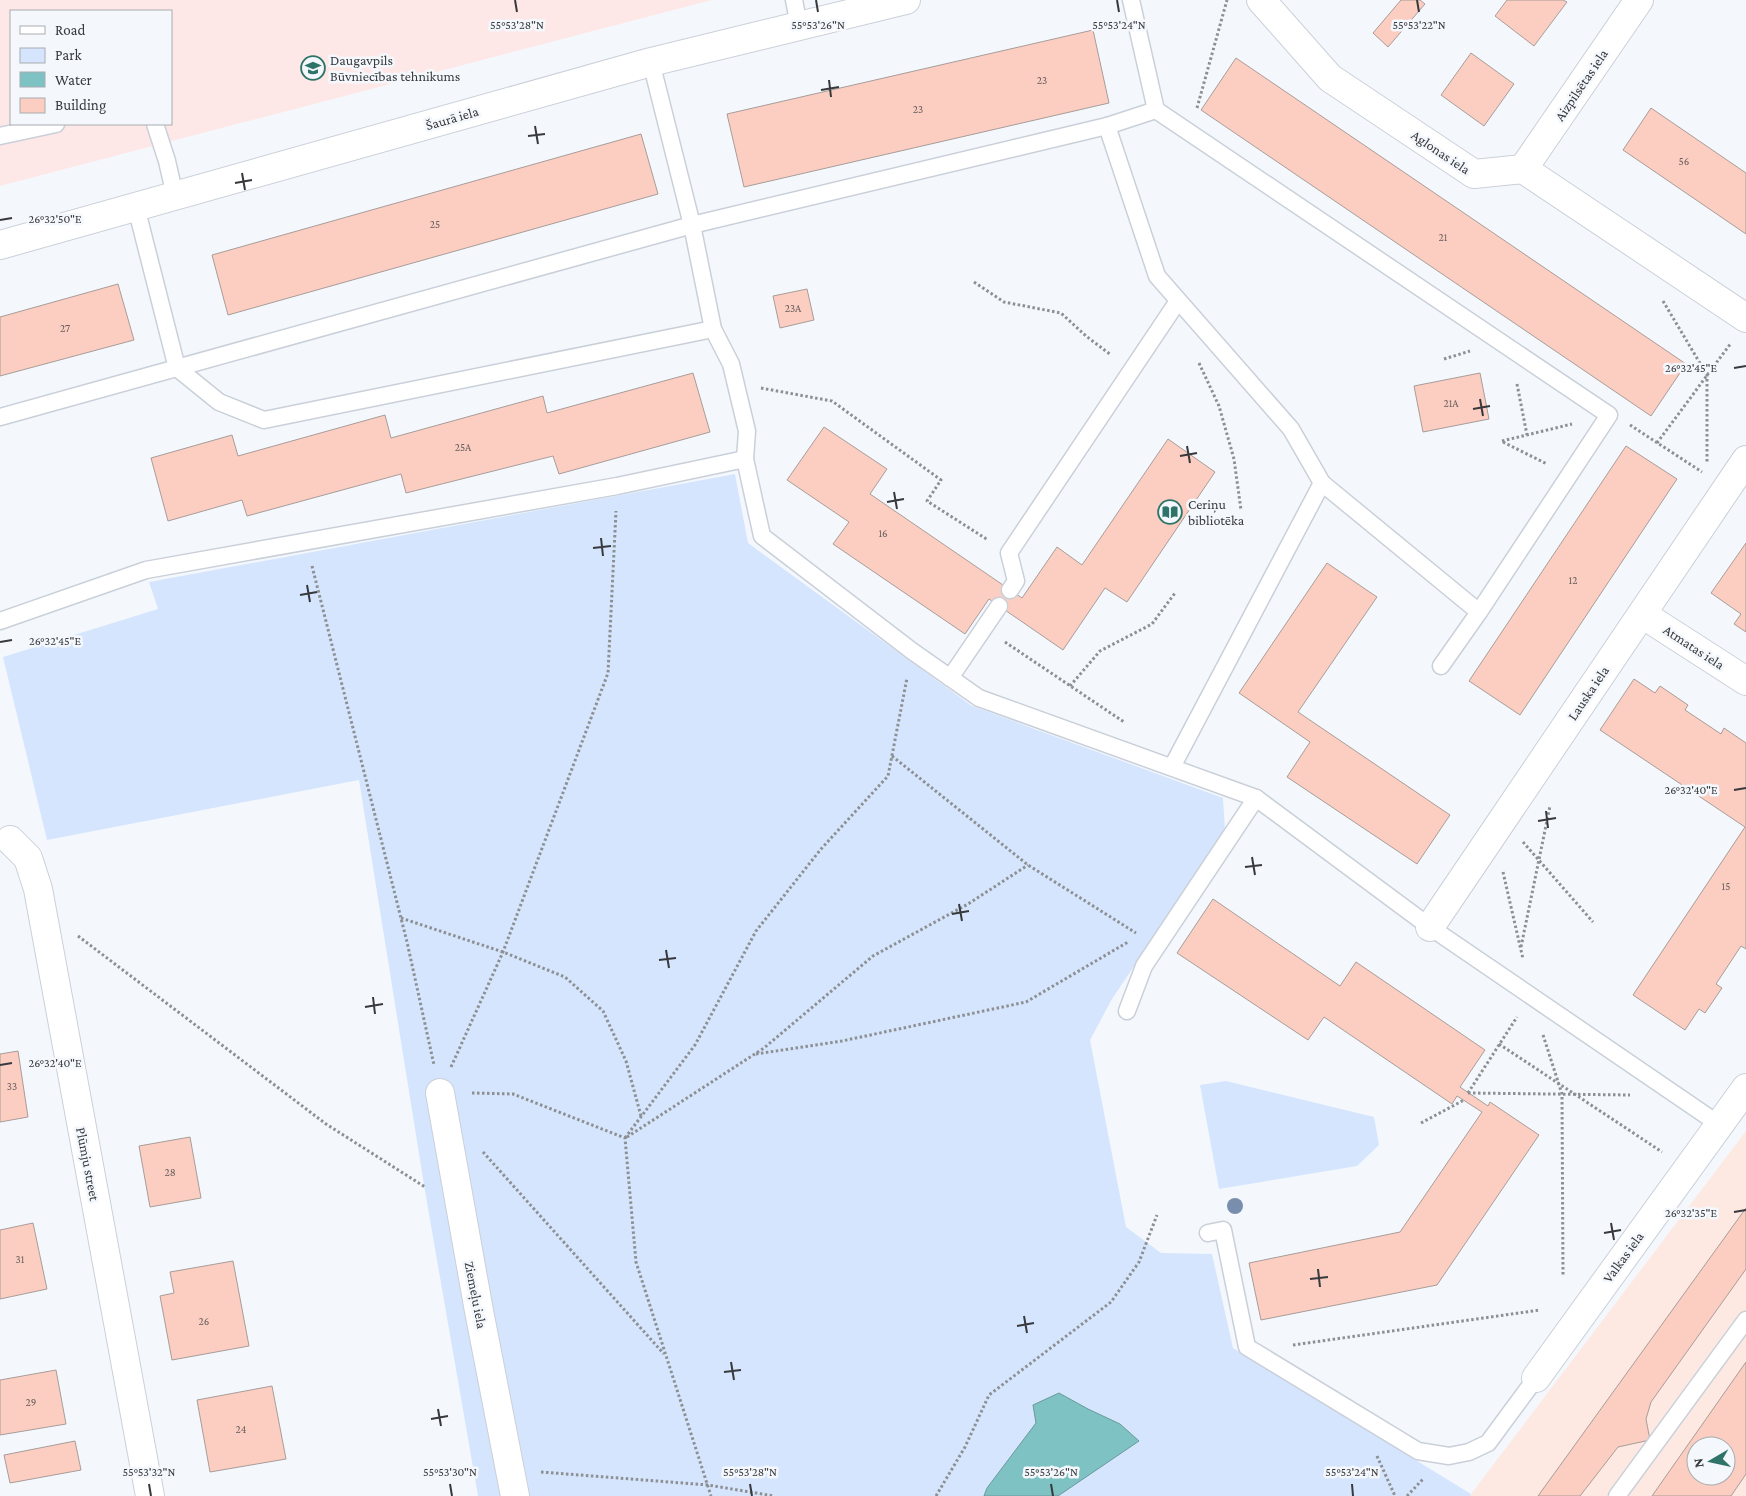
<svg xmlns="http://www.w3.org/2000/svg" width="1746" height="1496" viewBox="0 0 1746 1496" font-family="'Crimson Pro',serif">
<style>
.industrial{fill:#fde9e2;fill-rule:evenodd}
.education{fill:#fee8e7;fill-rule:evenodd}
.green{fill:#d5e5fd}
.water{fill:#7fc2c3;stroke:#69999a}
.building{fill:#fbcec1;stroke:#a89c99;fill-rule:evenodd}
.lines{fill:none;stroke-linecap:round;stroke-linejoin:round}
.lane-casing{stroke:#cad0d9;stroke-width:19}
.street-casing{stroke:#cad0d9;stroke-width:30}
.secondary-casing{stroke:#cad0d9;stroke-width:30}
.path{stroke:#8d9093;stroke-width:3;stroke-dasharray:2.5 2.5;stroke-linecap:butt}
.lane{stroke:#fff;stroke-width:16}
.street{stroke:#fff;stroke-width:28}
.secondary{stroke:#fff;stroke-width:28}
.tree{fill:#798dac}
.ticks{fill:none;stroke:#37393c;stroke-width:2}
.labels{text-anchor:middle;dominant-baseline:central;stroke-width:5;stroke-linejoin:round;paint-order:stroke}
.number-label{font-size:11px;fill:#685e5d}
.poi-label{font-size:14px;fill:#37393c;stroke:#f4f8fd;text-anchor:start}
.street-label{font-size:14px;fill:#37393c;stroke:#f4f8fd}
.ticks-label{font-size:12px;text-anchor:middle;fill:#37393c;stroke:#f4f8fd;stroke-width:5;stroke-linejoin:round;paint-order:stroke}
</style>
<rect width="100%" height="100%" fill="#f4f8fd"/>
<!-- industrial -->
<path class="industrial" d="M 1746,1131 L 1746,1496 L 1470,1496 L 1471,1494 ZM 1696,1446 L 1726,1446 L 1726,1476 L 1696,1476 Z"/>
<!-- education -->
<path class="education" d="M 0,0 L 712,0 L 0,186 ZM 11,11 L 171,11 L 171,124 L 11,124 Z"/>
<!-- green -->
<g class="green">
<path d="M 735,474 L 748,543 L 972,706 L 1223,798 L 1225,831 L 1112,999 L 1090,1040 L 1126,1227 L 1161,1253 L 1212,1254 L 1233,1348 L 1471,1494 L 1470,1496 L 478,1496 L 425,1191 L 359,780 L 47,840 L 3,657 L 158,609 L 149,582 Z"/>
<path d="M 1226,1081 L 1374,1117 L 1379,1145 L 1357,1166 L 1219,1189 L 1200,1085 Z"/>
</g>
<!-- water -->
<path class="water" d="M 1059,1393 L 1088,1409 L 1120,1424 L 1139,1441 L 1058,1496 L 984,1496 L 987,1488 L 1036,1423 L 1033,1405 Z"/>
<!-- building -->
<g class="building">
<path d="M 1401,0 L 1420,0 L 1425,4 L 1388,47 L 1373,33 Z"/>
<path d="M 1507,0 L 1563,0 L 1567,2 L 1534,46 L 1495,16 Z"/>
<path d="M 1093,30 L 1109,103 L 744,187 L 727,114 Z"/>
<path d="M 1471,53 L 1514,84 L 1484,126 L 1441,95 Z"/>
<path d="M 1236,58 L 1686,364 L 1651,416 L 1201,110 Z"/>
<path d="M 1651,108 L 1746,173 L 1746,234 L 1623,150 Z"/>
<path d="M 641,134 L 658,194 L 228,315 L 212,255 Z"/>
<path d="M 118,284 L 134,340 L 0,376 L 0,317 Z"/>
<path d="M 807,289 L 814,320 L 780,328 L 773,296 Z"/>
<path d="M 693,373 L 710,432 L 559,474 L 553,456 L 406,493 L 401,474 L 247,516 L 242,500 L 168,521 L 151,458 L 232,435 L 238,456 L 385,415 L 391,438 L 543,396 L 547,413 Z"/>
<path d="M 1480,373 L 1489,419 L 1423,432 L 1414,386 Z"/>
<path d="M 824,427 L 887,469 L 870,494 L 1022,598 L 1057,547 L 1082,565 L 1168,439 L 1215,472 L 1127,602 L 1105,588 L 1063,650 L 989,599 L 965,634 L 833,544 L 849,522 L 787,480 Z"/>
<path d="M 1626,446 L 1677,479 L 1520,715 L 1469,681 Z"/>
<path d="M 1746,543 L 1746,632 L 1734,624 L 1741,614 L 1711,593 Z"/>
<path d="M 1327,563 L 1377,597 L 1298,712 L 1450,815 L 1417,864 L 1287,777 L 1310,742 L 1239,693 Z"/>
<path d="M 1634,679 L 1655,693 L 1660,686 L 1688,705 L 1685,710 L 1721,734 L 1724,728 L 1746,743 L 1746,949 L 1741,946 L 1716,984 L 1722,988 L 1705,1013 L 1699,1009 L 1685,1030 L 1633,995 L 1745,827 L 1600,730 Z"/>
<path d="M 1213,899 L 1340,986 L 1356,962 L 1485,1050 L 1460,1087 L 1488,1106 L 1490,1102 L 1539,1135 L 1437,1285 L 1261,1320 L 1249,1263 L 1400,1232 L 1482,1112 L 1457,1096 L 1452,1104 L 1324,1017 L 1308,1040 L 1177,953 Z"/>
<path d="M 18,1051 L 28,1117 L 0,1122 L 0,1054 Z"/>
<path d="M 190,1137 L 201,1198 L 150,1207 L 139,1146 Z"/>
<path d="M 1746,1208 L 1746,1269 L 1651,1402 L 1646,1419 L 1650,1440 L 1618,1447 L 1580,1496 L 1538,1496 Z"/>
<path d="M 33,1223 L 47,1289 L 0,1299 L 0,1230 Z"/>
<path d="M 233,1261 L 249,1346 L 172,1360 L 160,1296 L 174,1293 L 170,1272 Z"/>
<path d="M 1746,1362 L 1746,1474 L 1731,1496 L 1652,1496 ZM 1696,1446 L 1726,1446 L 1726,1476 L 1696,1476 Z"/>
<path d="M 56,1370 L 66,1424 L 0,1435 L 0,1380 Z"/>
<path d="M 272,1386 L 286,1459 L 210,1472 L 197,1400 Z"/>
<path d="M 75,1441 L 81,1470 L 10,1483 L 4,1455 Z"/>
</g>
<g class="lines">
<!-- lane casing -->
<g class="lane-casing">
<g id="lane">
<path d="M 794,0 L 799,26"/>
<path d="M 1131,0 L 1156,110 L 1609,415 L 1479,612 L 1441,666"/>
<path d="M 651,62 L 692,225 L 713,329 L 731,364 L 747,431 L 745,459 L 762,536 L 912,651 L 979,698 L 1256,798 L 1430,927 L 1720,1125"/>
<path d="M 155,124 L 167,161 L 175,196"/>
<path d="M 1107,126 L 1157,276 L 1291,429 L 1322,483 L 1479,612"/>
<path d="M 0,136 L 56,124"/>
<path d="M 136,207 L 177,368 L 219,402 L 264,420 L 713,329"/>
<path d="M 0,417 L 692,225 L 1107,126 L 1156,110"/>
<path d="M 1010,590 L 1016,581 L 1009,553 L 1178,301"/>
<path d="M 0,621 L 146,570 L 617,486 L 745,459"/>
<path d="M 950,678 L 999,606"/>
<path d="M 1172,767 L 1322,483"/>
<path d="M 1127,1011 L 1144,966 L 1256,798"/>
<path d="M 1208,1233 L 1223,1230 L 1247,1347 L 1418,1451 L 1449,1456 L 1469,1452 L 1488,1443 L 1536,1378"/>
<path d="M 1617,1496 L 1746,1320"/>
</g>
</g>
<!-- street casing -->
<g class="street-casing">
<g id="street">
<path d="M 1261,0 L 1330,78 L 1474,174 L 1523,169 L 1746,318"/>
<path d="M 1523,169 L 1639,0"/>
<path d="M 1642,614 L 1746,681"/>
<path d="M 10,840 L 28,858 L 38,889 L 150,1496"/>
<path d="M 1430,927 L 1746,460"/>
<path d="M 440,1093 L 479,1311 L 515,1496"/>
<path d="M 1536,1378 L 1746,1088"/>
</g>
</g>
<!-- secondary casing -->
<g class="secondary-casing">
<path id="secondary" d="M 0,245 L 651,62 L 906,0"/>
</g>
<!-- path -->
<g class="path">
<path d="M 1197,108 L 1227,0"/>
<path d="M 974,282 L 1004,302 L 1061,313 L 1086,336 L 1111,355"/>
<path d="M 1663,301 L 1707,375 L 1707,462"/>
<path d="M 1444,359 L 1470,351"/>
<path d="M 1199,363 L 1219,406 L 1234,459 L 1241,510"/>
<path d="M 1517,384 L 1527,435"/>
<path d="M 761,388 L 832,401 L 941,480 L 927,501 L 988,540"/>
<path d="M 1630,425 L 1702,472"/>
<path d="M 1502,441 L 1572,424"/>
<path d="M 1503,442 L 1547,464"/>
<path d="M 1657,443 L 1731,343"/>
<path d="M 312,566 L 407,942 L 434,1065"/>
<path d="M 1005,642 L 1124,722"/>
<path d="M 1070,686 L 1100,651 L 1152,624 L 1175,593"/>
<path d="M 892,756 L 1028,865 L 1136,933"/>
<path d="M 1523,842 L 1593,922"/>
<path d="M 1503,872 L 1523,959"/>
<path d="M 401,918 L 503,952 L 565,977 L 603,1011 L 626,1061 L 641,1116"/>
<path d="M 78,936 L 326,1124 L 425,1187"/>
<path d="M 1521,947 L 1550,806"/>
<path d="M 1543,1035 L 1562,1094 L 1563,1276"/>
<path d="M 1499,1044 L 1662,1152"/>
<path d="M 756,1054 L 842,1041 L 1026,1002 L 1128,942"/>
<path d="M 451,1067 L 503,952 L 608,673 L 616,511"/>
<path d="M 472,1093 L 513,1094 L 625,1138 L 636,1262 L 711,1496"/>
<path d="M 1468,1093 L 1630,1095"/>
<path d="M 1468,1093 L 1517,1017"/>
<path d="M 1421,1123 L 1464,1100"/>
<path d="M 627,1137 L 764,1048 L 873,956 L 968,904 L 1028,865"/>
<path d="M 625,1138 L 695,1045 L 756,931 L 821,849 L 888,776 L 907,678"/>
<path d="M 483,1152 L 664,1354"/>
<path d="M 1293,1345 L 1540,1310"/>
<path d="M 1377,1456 L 1395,1496"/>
<path d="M 541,1472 L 708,1485 L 774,1496"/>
<path d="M 936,1496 L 965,1447 L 989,1395 L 1111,1302 L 1139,1262 L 1157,1215"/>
<path d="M 1407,1496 L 1424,1478"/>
</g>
<!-- lane -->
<use href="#lane" class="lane"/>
<!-- street -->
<use href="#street" class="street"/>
<!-- secondary -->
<use href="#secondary" class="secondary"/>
</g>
<!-- trees -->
<circle class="tree" cx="1235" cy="1206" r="8"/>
<!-- ticks -->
<path class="ticks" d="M 515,0 L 517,12M 816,0 L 818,12M 1117,0 L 1119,12M 1417,0 L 1419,12M 829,80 L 831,97M 821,90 L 839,87M 535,126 L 538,144M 528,136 L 545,134M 242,173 L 245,190M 235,183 L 252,180M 0,220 L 12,218M 1734,368 L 1746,366M 1480,399 L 1483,416M 1473,409 L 1490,406M 1187,446 L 1190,463M 1180,456 L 1197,453M 894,492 L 897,509M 887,502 L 904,499M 601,538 L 603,556M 593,548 L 611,546M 307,585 L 310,602M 300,595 L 317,592M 0,642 L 12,640M 1734,790 L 1746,788M 1546,811 L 1548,828M 1538,821 L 1556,818M 1252,857 L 1255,875M 1245,867 L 1262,865M 959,904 L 962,921M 952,914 L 969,911M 666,950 L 669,968M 659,960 L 676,958M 373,997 L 375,1014M 365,1007 L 383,1004M 0,1065 L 12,1063M 1734,1212 L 1746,1210M 1611,1223 L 1614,1240M 1604,1233 L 1621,1230M 1318,1269 L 1320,1287M 1310,1279 L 1328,1277M 1024,1316 L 1027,1333M 1017,1326 L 1034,1323M 731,1362 L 734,1380M 724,1372 L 741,1370M 438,1409 L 441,1426M 431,1419 L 448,1416M 149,1484 L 151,1496M 450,1484 L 452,1496M 750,1484 L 752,1496M 1051,1484 L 1053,1496M 1352,1484 L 1353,1496"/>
<!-- icons -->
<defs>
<g id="university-ring" transform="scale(1.25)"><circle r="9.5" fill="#f4f8fd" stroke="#2f7468" stroke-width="1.5"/><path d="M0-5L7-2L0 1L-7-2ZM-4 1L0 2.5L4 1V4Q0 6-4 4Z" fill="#2f7468"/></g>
<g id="library-ring" transform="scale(1.25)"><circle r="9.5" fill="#f4f8fd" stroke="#2f7468" stroke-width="1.5"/><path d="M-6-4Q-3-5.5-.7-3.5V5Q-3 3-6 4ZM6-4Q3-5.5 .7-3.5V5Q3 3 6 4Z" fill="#2f7468"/></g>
</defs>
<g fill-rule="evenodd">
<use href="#university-ring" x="313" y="68"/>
<use href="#library-ring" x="1170" y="512"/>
</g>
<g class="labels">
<!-- number labels -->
<g class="number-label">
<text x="1042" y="80">23</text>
<text x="918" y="109">23</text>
<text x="1684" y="161">56</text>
<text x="435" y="224">25</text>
<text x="1443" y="237">21</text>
<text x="793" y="308">23A</text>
<text x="65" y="328">27</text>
<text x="1451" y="403">21A</text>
<text x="463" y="447">25A</text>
<text x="883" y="533">16</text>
<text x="1573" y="580">12</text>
<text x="1726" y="886">15</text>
<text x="12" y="1086">33</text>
<text x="170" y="1172">28</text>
<text x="20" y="1259">31</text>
<text x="204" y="1321">26</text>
<text x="31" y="1402">29</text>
<text x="241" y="1429">24</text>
</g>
<!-- poi labels -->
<g class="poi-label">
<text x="330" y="60">Daugavpils<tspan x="330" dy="16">Būvniecības tehnikums</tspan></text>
<text x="1188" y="504">Ceriņu<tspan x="1188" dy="16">bibliotēka</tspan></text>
</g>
<!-- street labels -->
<g class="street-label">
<text transform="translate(1581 85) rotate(-56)">Aizpilsētas iela</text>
<text transform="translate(452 118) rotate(-16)">Šaurā iela</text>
<text transform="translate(1441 152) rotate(34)">Aglonas iela</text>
<text transform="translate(1694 647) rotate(33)">Atmatas iela</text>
<text transform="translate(1588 693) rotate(-56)">Lauska iela</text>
<text transform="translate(88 1164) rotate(79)">Plūmju street</text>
<text transform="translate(1623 1257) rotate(-54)">Valkas iela</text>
<text transform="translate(476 1295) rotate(79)">Ziemeļu iela</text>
</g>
</g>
<g class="ticks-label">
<text x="517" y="29">55°53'28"N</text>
<text x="818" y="29">55°53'26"N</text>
<text x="1119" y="29">55°53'24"N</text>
<text x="1419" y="29">55°53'22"N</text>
<text x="55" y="223">26°32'50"E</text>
<text x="1691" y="372">26°32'45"E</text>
<text x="55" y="645">26°32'45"E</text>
<text x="1691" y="794">26°32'40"E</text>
<text x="55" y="1067">26°32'40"E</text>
<text x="1691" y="1217">26°32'35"E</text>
<text x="149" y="1476">55°53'32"N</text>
<text x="450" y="1476">55°53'30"N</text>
<text x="750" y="1476">55°53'28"N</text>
<text x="1051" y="1476">55°53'26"N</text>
<text x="1352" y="1476">55°53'24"N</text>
</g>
<!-- legend -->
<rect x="10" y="10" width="162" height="115" fill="#f4f8fd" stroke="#a8acb0"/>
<rect x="20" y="26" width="25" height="8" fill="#ffffff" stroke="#a8acb0"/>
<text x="55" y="35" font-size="15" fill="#37393c">Road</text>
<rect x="20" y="48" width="25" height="15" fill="#d5e5fd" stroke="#a8acb0"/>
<text x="55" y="60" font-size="15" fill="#37393c">Park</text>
<rect x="20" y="72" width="25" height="15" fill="#7fc2c3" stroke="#a8acb0"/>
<text x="55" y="85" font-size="15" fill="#37393c">Water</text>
<rect x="20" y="98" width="25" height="15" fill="#fbcec1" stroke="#a8acb0"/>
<text x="55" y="110" font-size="15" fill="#37393c">Building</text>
<!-- north arrow -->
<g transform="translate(1711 1461) rotate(261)"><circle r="24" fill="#f4f8fd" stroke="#a8acb0"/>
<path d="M0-4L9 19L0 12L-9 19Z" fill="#2f7468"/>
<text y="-8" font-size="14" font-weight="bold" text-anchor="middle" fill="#37393c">N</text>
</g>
</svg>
